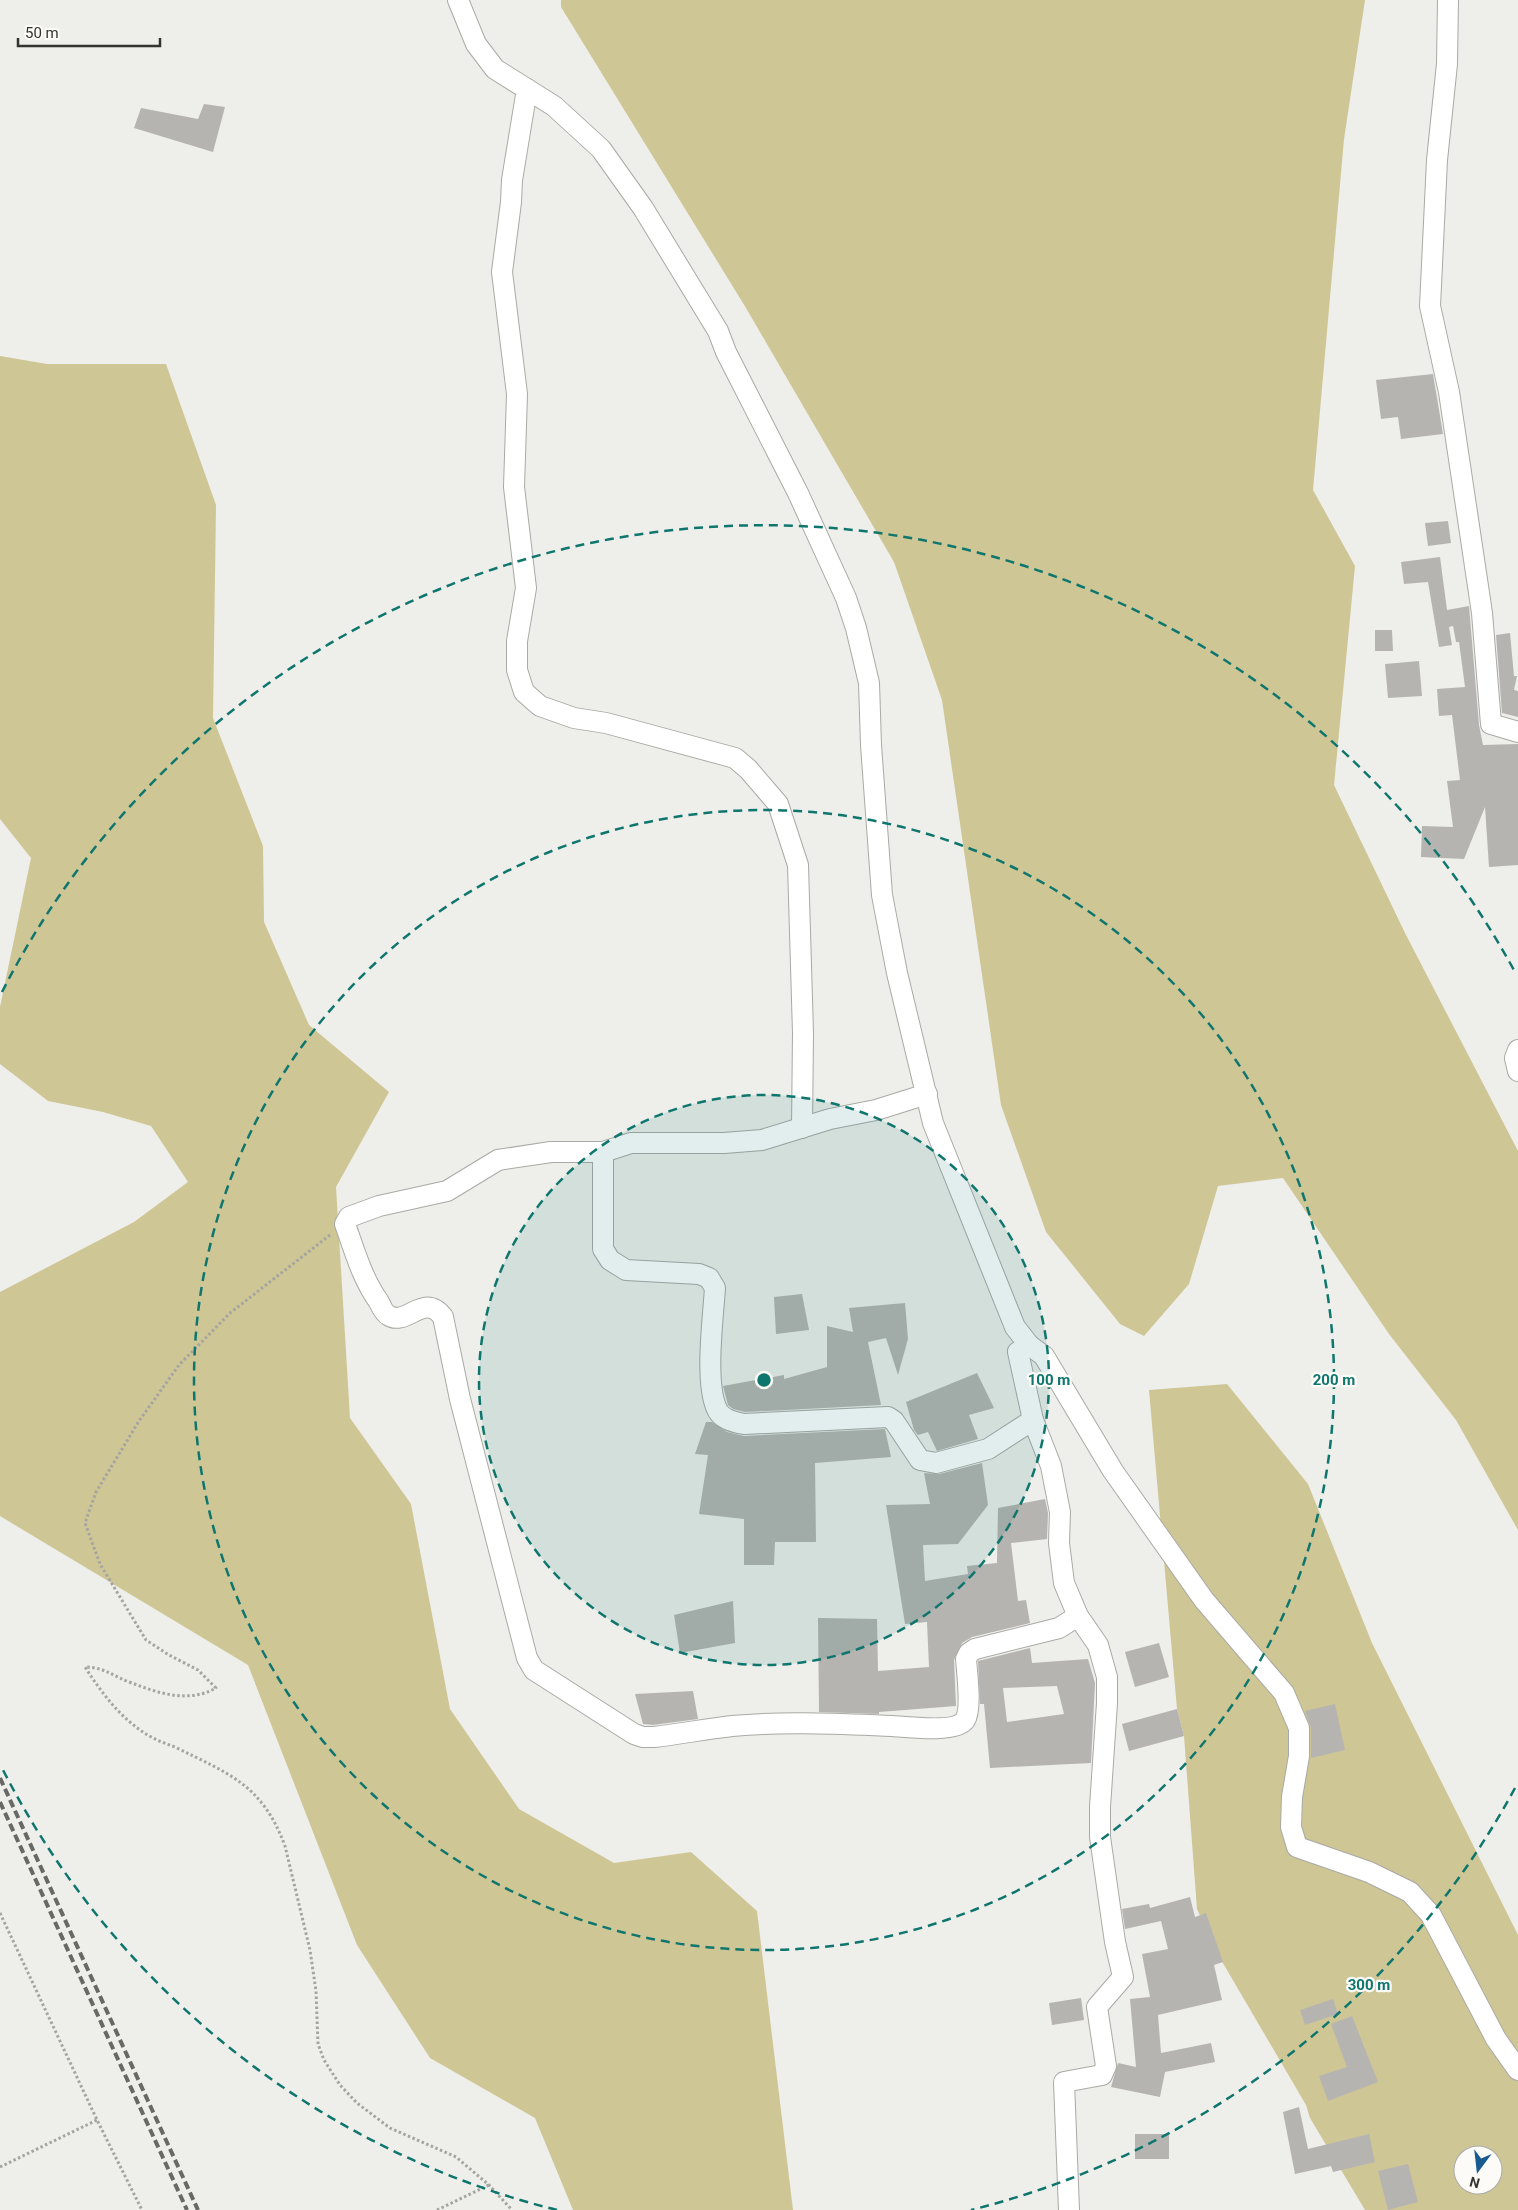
<svg xmlns="http://www.w3.org/2000/svg" width="1518" height="2210" viewBox="0 0 1518 2210" font-family="Roboto,sans-serif">
<style>
.green{fill:#cfc695;fill-rule:evenodd}
.building{fill:#b5b4b1;fill-rule:evenodd}
.lines{fill:none;stroke-linecap:round;stroke-linejoin:round}
.minor-casing{stroke:#a9a9a5;stroke-width:22}
.path{stroke:#a4a4a1;stroke-width:3;stroke-dasharray:2.5 2.5;stroke-linecap:butt}
.minor{stroke:#fff;stroke-width:20}
.rail{stroke:#686866;stroke-width:4;stroke-dasharray:8 4;stroke-linecap:butt}
.ring{fill:none;stroke:#0f766e;stroke-width:2.5;stroke-dasharray:9 6}
.centre{fill:#0f766e;stroke:#fcfbf8;stroke-width:2.5}
.ring-label{font-size:15px;text-anchor:middle;font-weight:bold;fill:#0f766e;stroke:#fcfbf8;stroke-width:4.5;stroke-linejoin:round;paint-order:stroke}
</style>
<rect width="100%" height="100%" fill="#eeeeea"/>
<!-- green -->
<g class="green">
<path d="M 561,0 L 1365,0 L 1344,139 L 1313,490 L 1355,566 L 1334,785 L 1405,933 L 1518,1151 L 1518,1530 L 1456,1420 L 1389,1334 L 1283,1178 L 1218,1186 L 1189,1284 L 1144,1336 L 1120,1324 L 1046,1232 L 1001,1105 L 942,700 L 894,562 L 746,308 L 561,7 Z"/>
<path d="M 0,356 L 47,364 L 166,364 L 216,505 L 213,718 L 263,846 L 264,922 L 309,1025 L 389,1092 L 336,1187 L 350,1418 L 411,1504 L 450,1709 L 519,1809 L 614,1863 L 691,1852 L 757,1911 L 793,2210 L 573,2210 L 535,2118 L 430,2058 L 357,1945 L 248,1665 L 0,1516 L 0,1292 L 134,1222 L 188,1182 L 151,1126 L 103,1112 L 48,1101 L 0,1064 L 0,1007 L 31,858 L 0,819 Z"/>
<path d="M 1227,1384 L 1308,1484 L 1372,1643 L 1518,1935 L 1518,2210 L 1365,2210 L 1310,2118 L 1306,2105 L 1217,1953 L 1197,1909 L 1184,1736 L 1177,1709 L 1149,1390 ZM 1463,2155 L 1493,2155 L 1493,2185 L 1463,2185 Z"/>
</g>
<!-- building -->
<g class="building">
<path d="M 204,104 L 225,107 L 213,152 L 134,128 L 141,108 L 198,119 Z"/>
<path d="M 1433,374 L 1443,434 L 1401,439 L 1398,417 L 1381,419 L 1376,380 Z"/>
<path d="M 1448,521 L 1451,543 L 1428,546 L 1425,523 Z"/>
<path d="M 1440,557 L 1447,610 L 1469,606 L 1479,725 L 1483,745 L 1518,744 L 1518,865 L 1489,867 L 1485,807 L 1464,859 L 1421,857 L 1422,826 L 1453,827 L 1447,781 L 1460,780 L 1452,715 L 1439,716 L 1437,689 L 1465,687 L 1459,642 L 1456,642 L 1453,626 L 1449,627 L 1452,645 L 1439,647 L 1428,582 L 1404,584 L 1401,562 Z"/>
<path d="M 1375,630 L 1392,630 L 1393,651 L 1375,651 Z"/>
<path d="M 1510,633 L 1514,676 L 1517,676 L 1514,690 L 1518,691 L 1518,717 L 1502,713 L 1496,635 Z"/>
<path d="M 1419,661 L 1422,696 L 1388,698 L 1385,664 Z"/>
<path d="M 802,1294 L 809,1330 L 776,1334 L 774,1297 Z"/>
<path d="M 905,1303 L 908,1339 L 898,1375 L 886,1338 L 868,1342 L 881,1405 L 745,1412 L 733,1409 L 728,1405 L 723,1386 L 784,1375 L 784,1379 L 827,1367 L 827,1326 L 853,1332 L 849,1308 Z"/>
<path d="M 977,1373 L 994,1408 L 969,1415 L 978,1439 L 937,1451 L 928,1432 L 918,1435 L 914,1430 L 906,1402 Z"/>
<path d="M 706,1422 L 712,1422 L 727,1432 L 744,1436 L 885,1429 L 891,1457 L 815,1463 L 816,1542 L 775,1542 L 774,1565 L 744,1565 L 744,1519 L 699,1514 L 708,1455 L 695,1454 Z"/>
<path d="M 982,1463 L 988,1505 L 958,1544 L 923,1545 L 925,1581 L 968,1574 L 967,1566 L 997,1563 L 998,1508 L 1045,1499 L 1048,1513 L 1047,1539 L 1011,1543 L 1018,1601 L 1026,1600 L 1030,1623 L 972,1637 L 962,1643 L 954,1660 L 956,1706 L 879,1712 L 879,1714 L 819,1712 L 818,1618 L 877,1619 L 878,1671 L 929,1667 L 927,1622 L 905,1624 L 886,1505 L 930,1504 L 924,1473 L 939,1474 Z"/>
<path d="M 733,1601 L 735,1643 L 680,1653 L 674,1615 Z"/>
<path d="M 1159,1643 L 1169,1677 L 1135,1687 L 1125,1652 Z"/>
<path d="M 1030,1648 L 1032,1663 L 1088,1659 L 1095,1683 L 1091,1763 L 990,1768 L 984,1704 L 980,1704 L 978,1661 ZM 1057,1686 L 1064,1714 L 1007,1722 L 1003,1688 Z"/>
<path d="M 693,1691 L 698,1719 L 653,1725 L 643,1724 L 635,1694 Z"/>
<path d="M 1335,1704 L 1345,1750 L 1311,1758 L 1311,1728 L 1305,1711 Z"/>
<path d="M 1177,1709 L 1184,1736 L 1129,1751 L 1122,1724 Z"/>
<path d="M 1190,1897 L 1195,1917 L 1206,1913 L 1223,1962 L 1214,1965 L 1222,2000 L 1158,2015 L 1161,2053 L 1211,2043 L 1215,2062 L 1165,2072 L 1160,2097 L 1111,2087 L 1118,2063 L 1136,2067 L 1130,1999 L 1150,1997 L 1142,1954 L 1168,1949 L 1161,1921 L 1125,1929 L 1122,1909 L 1149,1904 L 1150,1908 Z"/>
<path d="M 1081,1998 L 1084,2020 L 1052,2025 L 1049,2003 Z"/>
<path d="M 1333,1999 L 1338,2014 L 1305,2025 L 1300,2010 Z"/>
<path d="M 1352,2016 L 1378,2082 L 1328,2101 L 1319,2076 L 1347,2067 L 1331,2024 Z"/>
<path d="M 1299,2107 L 1308,2149 L 1369,2134 L 1375,2162 L 1333,2172 L 1331,2166 L 1295,2174 L 1283,2112 Z"/>
<rect x="1135" y="2134" width="34" height="25"/>
<path d="M 1408,2164 L 1418,2202 L 1388,2210 L 1378,2171 Z"/>
</g>
<g class="lines">
<!-- minor casing -->
<g class="minor-casing">
<g id="minor">
<path d="M 458,0 L 476,44 L 495,69 L 554,106 L 601,149 L 643,208 L 718,331 L 726,352 L 798,493 L 846,598 L 856,628 L 869,683 L 871,745 L 882,895 L 897,973 L 933,1123 L 1015,1327 L 1029,1345 L 1044,1356 L 1113,1471 L 1204,1600 L 1284,1693 L 1299,1728 L 1299,1756 L 1292,1797 L 1291,1827 L 1297,1847 L 1369,1872 L 1410,1892 L 1431,1915 L 1496,2039 L 1518,2070"/>
<path d="M 1448,0 L 1447,64 L 1437,160 L 1430,306 L 1449,392 L 1482,613 L 1491,724 L 1518,732"/>
<path d="M 527,89 L 512,180 L 511,202 L 502,272 L 517,394 L 514,487 L 526,588 L 517,641 L 517,670 L 524,692 L 540,706 L 574,718 L 606,723 L 735,758 L 748,769 L 778,804 L 798,865 L 803,1033 L 802,1128"/>
<path d="M 1518,1050 L 1515,1058 L 1518,1071"/>
<path d="M 927,1094 L 876,1110 L 830,1119 L 762,1140 L 724,1143 L 631,1143 L 603,1152 L 551,1152 L 498,1160 L 447,1191 L 379,1206 L 349,1217 L 345,1224 C 355,1252 362,1278 379,1302 C 381,1306 384,1313 388,1315 C 406,1328 424,1291 443,1317 L 460,1399 L 527,1658 L 534,1670 L 634,1734 L 643,1737 L 654,1737 C 680,1734 706,1729 732,1726 C 785,1721 839,1724 892,1726 C 907,1727 956,1733 965,1720 C 972,1709 967,1673 966,1659 L 969,1653 L 975,1649 L 1059,1628 L 1078,1616"/>
<path d="M 603,1152 L 603,1249 L 610,1260 L 626,1270 L 699,1274 L 709,1278 L 715,1288 C 713,1318 705,1380 716,1407 C 720,1419 733,1422 744,1424 L 888,1417 L 894,1421 L 920,1460 L 936,1463 L 988,1449 L 1033,1420"/>
<path d="M 1029,1345 L 1018,1352 L 1033,1420 L 1051,1466 L 1060,1512 L 1059,1543 L 1064,1583 L 1078,1616 L 1098,1645 L 1107,1677 L 1107,1703 L 1100,1807 L 1100,1837 L 1115,1942 L 1123,1977 L 1097,2007 L 1106,2066 L 1102,2075 L 1064,2082 L 1069,2210"/>
</g>
</g>
<!-- path -->
<g class="path">
<path d="M 330,1235 L 230,1313 L 179,1365 L 139,1421 L 96,1492 L 85,1523 L 100,1564 L 146,1640 L 169,1655 L 198,1670 L 216,1688 C 189,1703 160,1694 132,1683 C 114,1677 105,1667 85,1667 C 101,1692 119,1716 143,1732 C 153,1739 164,1743 175,1747 C 229,1774 262,1784 285,1846 L 310,1950 L 316,1991 L 318,2044 L 324,2060 L 340,2085 L 357,2103 L 390,2128 L 456,2157 L 489,2185 L 512,2210"/>
<path d="M 0,1913 L 97,2120 L 142,2210"/>
<path d="M 0,2167 L 97,2120"/>
<path d="M 437,2210 L 489,2185"/>
</g>
<!-- minor -->
<use href="#minor" class="minor"/>
<!-- rail -->
<g class="rail">
<path d="M 0,1778 L 198,2210"/>
<path d="M 0,1802 L 187,2210"/>
</g>
</g>
<!-- distance rings -->
<circle cx="764" cy="1380" r="285" fill="#0f766e" fill-opacity=".12"/>
<g class="ring">
<circle cx="764" cy="1380" r="285"/>
<circle cx="764" cy="1380" r="570"/>
<path d="M1515 1788A855 855 0 0 1 971 2210M557 2210A855 855 0 0 1 2 1768M2 992A855 855 0 0 1 1515 972"/>
</g>
<circle cx="764" cy="1380" r="8" class="centre"/>
<g class="ring-label">
<text x="1049" y="1385">100 m</text>
<text x="1334" y="1385">200 m</text>
<text x="1369" y="1990">300 m</text>
</g>
<!-- north arrow -->
<g transform="translate(1478 2170) rotate(195)"><circle r="24" fill="#fcfbf8" stroke="#acaba9"/>
<path d="M0-4L9 19L0 12L-9 19Z" fill="#195a8f"/>
<text y="-8" font-size="14" font-weight="bold" text-anchor="middle" fill="#333332">N</text>
</g>
<!-- scale -->
<path d="M18 38v8h142v-8" fill="none" stroke="#333332" stroke-width="2.5"/>
<text x="25" y="38" font-size="15" fill="#333332" stroke="#fcfbf8" stroke-width="4" paint-order="stroke">50 m</text>
</svg>
